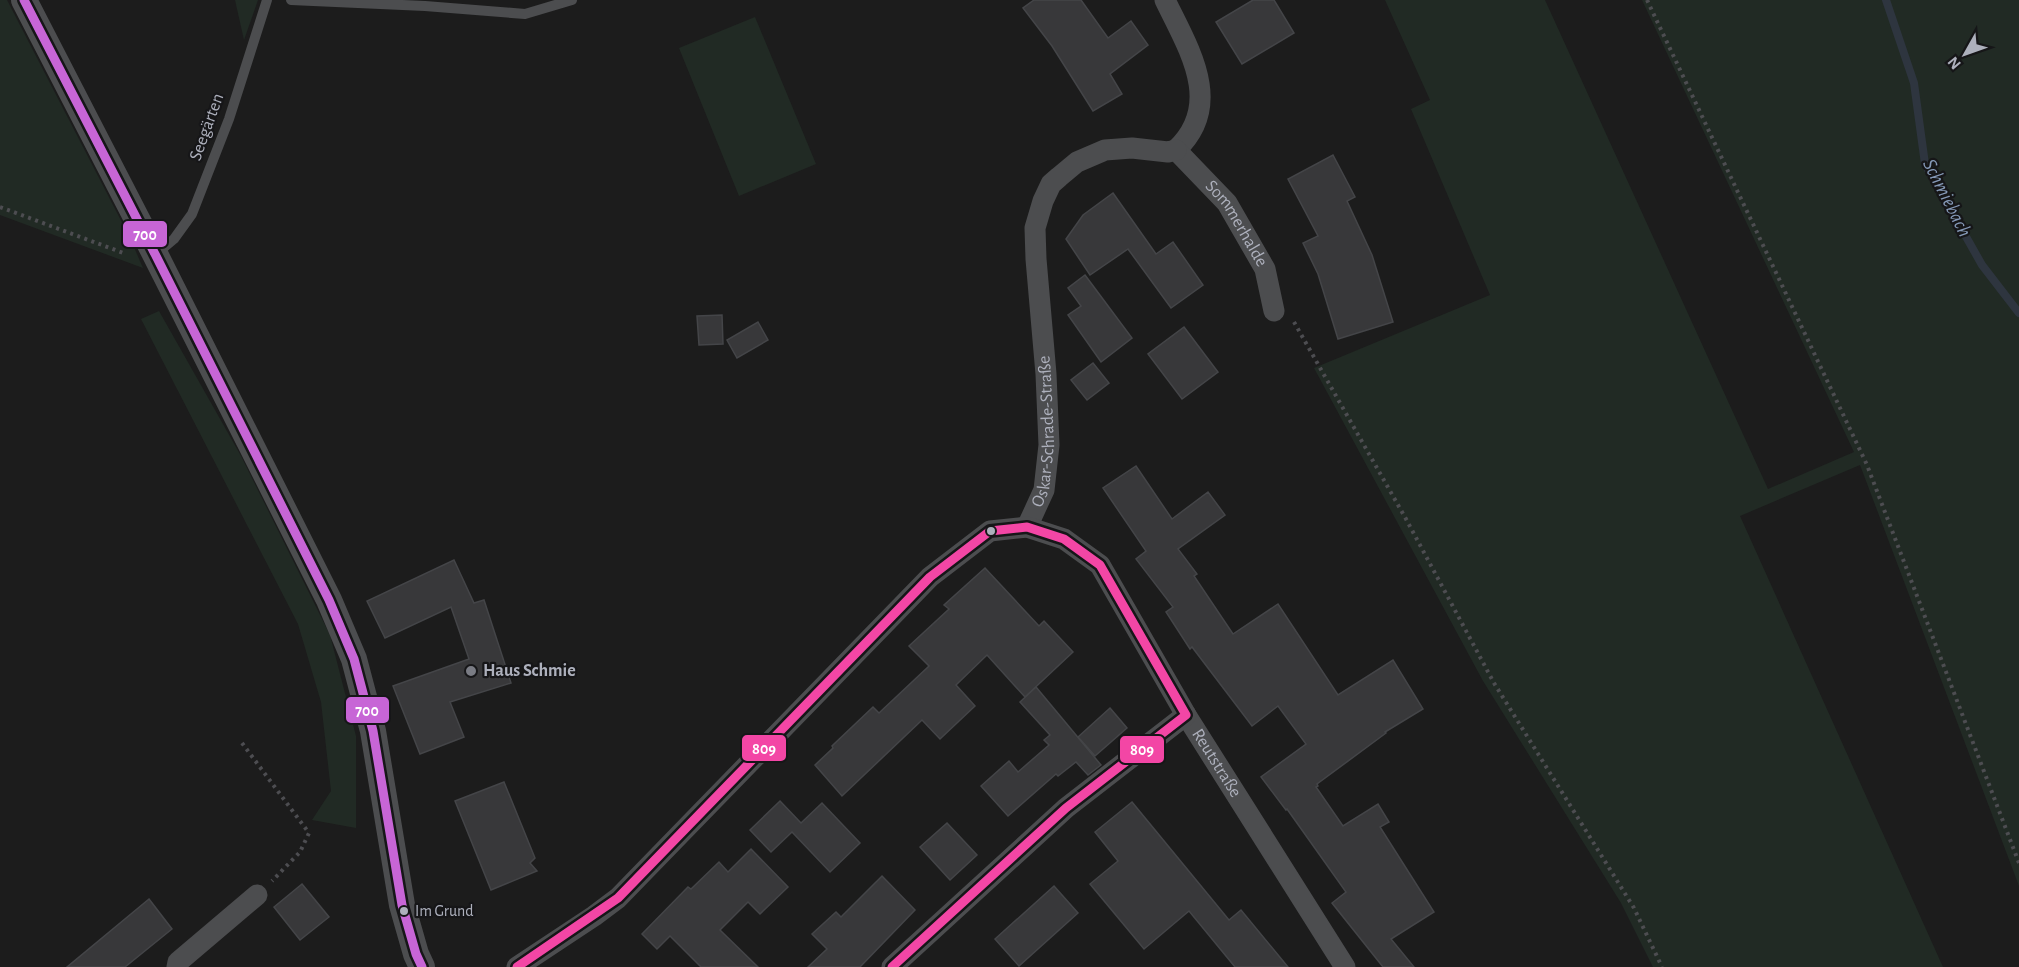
<svg xmlns="http://www.w3.org/2000/svg" width="2019" height="967" viewBox="0 0 2019 967" font-family="'Alegreya Sans',sans-serif">
<style>
.green{fill:#212a24}
.lines{fill:none;stroke-linecap:round;stroke-linejoin:round}
.stream{stroke:#2e353f;stroke-width:8}
.building{fill:#38383a;stroke:#444548;stroke-width:1.5}
.path{stroke:#4d4d51;stroke-width:4;stroke-dasharray:3 4.5;stroke-linecap:butt}
.service{stroke:#4c4d4f;stroke-width:10}
.minor{stroke:#4c4d4f;stroke-width:21}
.tertiary{stroke:#4c4d4f;stroke-width:26}
.bus-1-casing{stroke:#161618;stroke-width:14}
.bus-2-casing{stroke:#161618;stroke-width:14}
.bus-1{stroke:#c765d6;stroke-width:9}
.bus-2{stroke:#f346a5;stroke-width:9}
.bus-dot{fill:#adb0bc;stroke:#161618;stroke-width:2}
.poi-dot{fill:#7a7c84;stroke:#161618;stroke-width:2}
.labels{text-anchor:middle;dominant-baseline:central;stroke-width:4.5;stroke-linejoin:round;paint-order:stroke}
.bus-label{font-size:16px;fill:#adb0bc;stroke:#161618;text-anchor:start}
.street-label{font-size:18px;fill:#adb0bc;stroke:#161618}
.poi-label{font-size:18px;font-weight:bold;fill:#adb0bc;stroke:#161618;text-anchor:start}
.water-label{font-size:20px;font-style:italic;fill:#8599b7;stroke:#161618}
.line-badge{stroke:#161618;stroke-width:2}
.badge-label{font-size:16px;text-anchor:middle;font-weight:bold;fill:#fff}
</style>
<rect width="100%" height="100%" fill="#1c1c1c"/>
<!-- green -->
<g class="green">
<path d="M 0,0 L 7,0 L 130,238 L 143,268 L 0,215 Z"/>
<path d="M 235,0 L 258,0 L 244,40 Z"/>
<path d="M 1385,0 L 1545,0 L 1768,489 L 1854,452 L 1642,0 L 2019,0 L 2019,886 L 1860,465 L 1740,516 L 1943,967 L 1653,967 L 1621,903 L 1483,681 L 1314,368 L 1490,295 L 1411,109 L 1430,100 Z"/>
<path d="M 755,17 L 816,164 L 739,196 L 679,48 Z"/>
<path d="M 159,311 L 241,456 L 330,635 L 356,736 L 356,828 L 312,820 L 331,791 L 321,702 L 298,624 L 141,319 Z"/>
</g>
<g class="lines">
<!-- stream -->
<path class="stream" d="M 1886,0 L 1914,83 L 1925,164 L 1982,265 L 2019,313"/>
</g>
<!-- building -->
<g class="building">
<path d="M 1034,0 L 1081,0 L 1108,38 L 1131,21 L 1148,45 L 1110,74 L 1122,94 L 1093,111 L 1052,46 L 1023,8 Z"/>
<path d="M 1253,0 L 1274,0 L 1294,33 L 1242,64 L 1216,22 Z"/>
<path d="M 1333,155 L 1355,197 L 1347,201 L 1372,255 L 1393,322 L 1338,339 L 1318,274 L 1303,243 L 1318,236 L 1288,179 Z"/>
<path d="M 1113,193 L 1156,254 L 1173,242 L 1203,285 L 1171,308 L 1128,249 L 1090,275 L 1066,239 L 1083,215 Z"/>
<path d="M 1085,275 L 1132,338 L 1101,362 L 1068,315 L 1081,306 L 1068,288 Z"/>
<path d="M 722,315 L 723,344 L 699,345 L 697,316 Z"/>
<path d="M 758,322 L 768,340 L 737,358 L 727,340 Z"/>
<path d="M 1184,327 L 1218,372 L 1182,399 L 1148,354 Z"/>
<path d="M 1093,363 L 1109,383 L 1087,400 L 1071,380 Z"/>
<path d="M 1136,466 L 1172,519 L 1208,492 L 1225,515 L 1178,549 L 1197,574 L 1194,576 L 1233,634 L 1278,604 L 1338,695 L 1393,660 L 1423,709 L 1385,732 L 1386,733 L 1317,784 L 1318,786 L 1316,787 L 1343,826 L 1378,804 L 1389,822 L 1380,827 L 1434,912 L 1391,939 L 1414,967 L 1383,967 L 1332,903 L 1346,892 L 1287,809 L 1286,810 L 1261,777 L 1306,744 L 1278,706 L 1252,726 L 1192,647 L 1190,649 L 1166,612 L 1173,607 L 1136,559 L 1146,551 L 1103,488 Z"/>
<path d="M 454,560 L 474,603 L 484,600 L 511,683 L 450,702 L 464,737 L 420,754 L 393,686 L 469,659 L 451,607 L 385,638 L 367,601 Z"/>
<path d="M 985,568 L 1039,626 L 1044,621 L 1073,652 L 1025,697 L 987,655 L 956,685 L 975,706 L 940,739 L 922,720 L 842,796 L 815,765 L 833,748 L 832,746 L 873,707 L 879,713 L 929,666 L 909,646 L 949,609 L 944,605 Z"/>
<path d="M 1036,687 L 1101,765 L 1088,775 L 1076,762 L 1058,776 L 1056,774 L 1008,816 L 981,786 L 1009,761 L 1018,772 L 1049,745 L 1044,740 L 1050,735 L 1020,702 Z"/>
<path d="M 1110,708 L 1127,728 L 1095,756 L 1078,737 Z"/>
<path d="M 504,782 L 535,858 L 530,863 L 537,871 L 491,890 L 455,801 Z"/>
<path d="M 780,801 L 801,823 L 822,803 L 860,843 L 830,872 L 792,832 L 771,852 L 750,830 Z"/>
<path d="M 1132,802 L 1229,920 L 1241,910 L 1288,967 L 1235,967 L 1189,911 L 1144,949 L 1090,884 L 1118,861 L 1095,832 Z"/>
<path d="M 947,823 L 977,855 L 950,880 L 920,847 Z"/>
<path d="M 751,849 L 788,887 L 760,914 L 748,902 L 720,930 L 758,967 L 701,967 L 670,936 L 657,949 L 642,934 L 688,887 L 691,889 L 719,862 L 728,872 Z"/>
<path d="M 882,876 L 915,910 L 860,967 L 808,967 L 827,949 L 812,934 L 836,912 L 841,917 Z"/>
<path d="M 302,884 L 329,917 L 300,940 L 274,907 Z"/>
<path d="M 1054,886 L 1078,913 L 1019,966 L 995,939 Z"/>
<path d="M 149,899 L 172,929 L 125,967 L 67,967 Z"/>
</g>
<g class="lines">
<!-- path -->
<g class="path">
<path d="M 1647,0 L 1867,465 L 2019,863"/>
<path d="M 0,207 L 126,254"/>
<path d="M 1294,322 L 1406,519 L 1494,683 L 1634,908 L 1662,967"/>
<path d="M 242,743 L 309,833 L 300,852 L 272,881"/>
</g>
<!-- service -->
<g class="service">
<path d="M 291,0 L 425,6 L 525,14 L 572,0"/>
<path d="M 156,254 L 174,239 L 192,214 L 229,119 L 267,0"/>
</g>
<!-- minor -->
<g class="minor">
<path d="M 1165,0 C 1188,48 1225,104 1176,150"/>
<path id="s1" d="M 1176,150 L 1227,203 L 1265,269 L 1274,311"/>
<path id="s2" d="M 1027,527 L 1044,490 L 1049,445 L 1046,374 L 1036,259 L 1035,228 L 1043,201 L 1051,184 L 1059,177 L 1077,162 L 1105,150 L 1132,148 L 1168,152 L 1176,150"/>
<path d="M 177,967 L 178,962 L 257,895"/>
<path id="s3" d="M 517,967 L 594,916 L 618,898 L 930,577 L 990,531 L 1027,527 L 1064,539 L 1100,565 L 1186,715 L 1345,967"/>
<path d="M 892,967 L 1066,808 L 1186,715"/>
</g>
<!-- tertiary -->
<path class="tertiary" d="M 24,0 L 155,254 L 329,600 L 354,659 L 373,731 L 402,905 L 416,954 L 422,967"/>
<!-- bus-1 casing -->
<g class="bus-1-casing">
<path id="bus-1" d="M 24,0 L 155,254 L 329,600 L 354,659 L 373,731 L 402,905 L 416,954 L 422,967"/>
</g>
<!-- bus-2 casing -->
<g class="bus-2-casing">
<path id="bus-2" d="M 517,967 L 618,898 L 930,577 L 990,531 L 1027,527 L 1064,539 L 1100,565 L 1186,715 L 1066,808 L 892,967"/>
</g>
<!-- bus-1 -->
<use href="#bus-1" class="bus-1"/>
<!-- bus-2 -->
<use href="#bus-2" class="bus-2"/>
</g>
<!-- markers -->
<g class="bus-dot">
<circle cx="991" cy="531" r="5"/>
<circle cx="404" cy="911" r="5"/>
</g>
<circle class="poi-dot" cx="471" cy="671" r="6"/>
<g class="labels">
<!-- bus labels -->
<g class="bus-label">
<text x="415" y="911">Im Grund</text>
</g>
<!-- street labels -->
<g class="street-label">
<text transform="translate(207 127) rotate(-70)">Seegärten</text>
<text stroke="none"><textPath href="#s1" startOffset="96">Sommerhalde</textPath></text>
<text stroke="none"><textPath href="#s2" startOffset="99">Oskar-Schrade-Straße</textPath></text>
<text stroke="none"><textPath href="#s3" startOffset="996">Reutstraße</textPath></text>
</g>
<!-- poi labels -->
<g class="poi-label">
<text x="483" y="671">Haus Schmie</text>
</g>
<!-- water labels -->
<g class="water-label">
<text transform="translate(1947 198) rotate(63)">Schmiebach</text>
</g>
</g>
<g class="line-badge">
<rect x="122" y="220" width="46" height="28" rx="6" fill="#c765d6"/>
<rect x="345" y="696" width="45" height="28" rx="6" fill="#c765d6"/>
<rect x="741" y="734" width="46" height="28" rx="6" fill="#f346a5"/>
<rect x="1119" y="735" width="46" height="29" rx="6" fill="#f346a5"/>
</g>
<g class="badge-label">
<text x="145" y="240">700</text>
<text x="367" y="716">700</text>
<text x="764" y="754">809</text>
<text x="1142" y="755">809</text>
</g>
<!-- north arrow -->
<g transform="translate(1965 54) rotate(230)" stroke="#161618" stroke-width="4.5" paint-order="stroke">
<path d="M0-4.5L10 22L0 15L-10 22Z" fill="#adb0bc"/>
<text y="-9" font-size="16" font-weight="bold" text-anchor="middle" fill="#adb0bc">N</text>
</g>
</svg>
